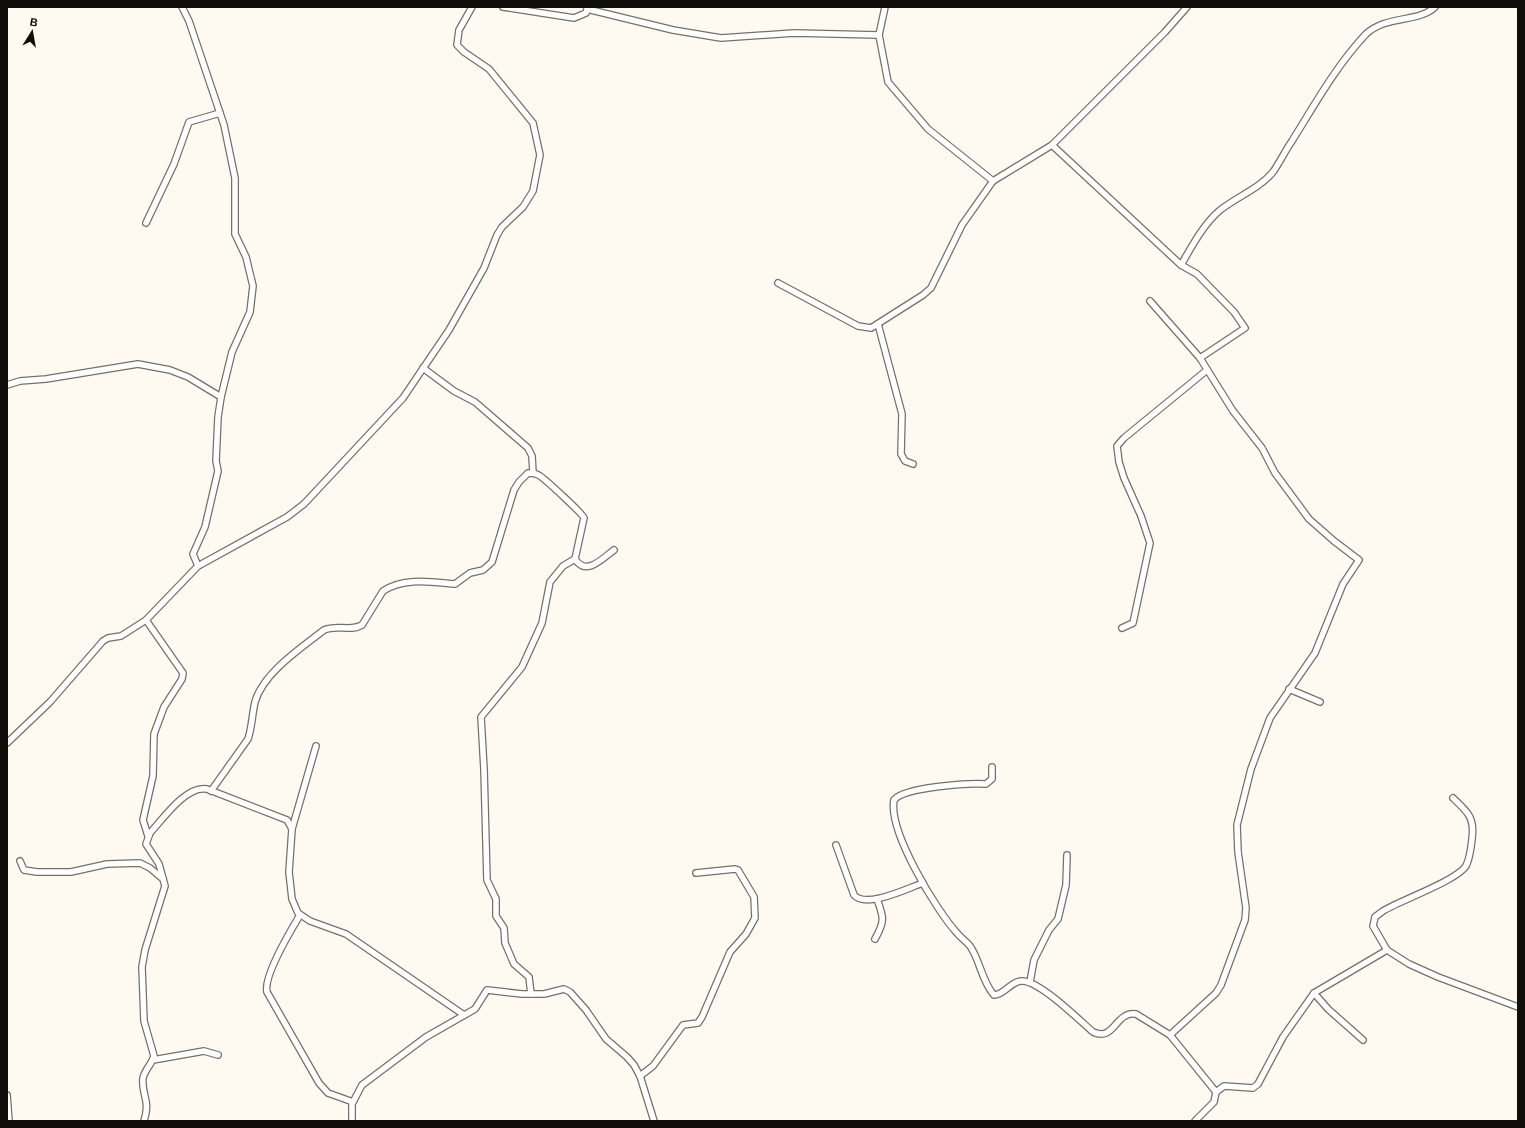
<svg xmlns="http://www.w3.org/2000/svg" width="1525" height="1128" viewBox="0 0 1525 1128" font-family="Arial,sans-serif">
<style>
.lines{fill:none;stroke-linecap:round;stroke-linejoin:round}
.minor-casing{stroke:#757169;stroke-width:8}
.minor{stroke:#fff;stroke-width:5.5}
</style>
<rect width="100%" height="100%" fill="#fffaf1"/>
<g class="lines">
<!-- minor casing -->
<g class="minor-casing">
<g id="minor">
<path d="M 182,7 L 189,21 L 224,125 L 235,178 L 235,234 L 246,257 L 253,286 L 250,312 L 232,352 L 221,397 L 218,417 L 216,461 L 218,471 L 205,527 L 193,554 L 198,566"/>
<path d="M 503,7 L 574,18 L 586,13 L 588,7"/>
<path d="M 885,7 L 879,35 L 888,82 L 928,129 L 993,181 L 1052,145 L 1181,265 L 1197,274 L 1234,312 L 1245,328 L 1200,358"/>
<path d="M 587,9 L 673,30 L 721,38 L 794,33 L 879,35"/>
<path d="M 1052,145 L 1165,32 L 1187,7"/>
<path d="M 146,223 L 174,164 L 189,122 L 220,113"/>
<path d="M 1181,265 C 1192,246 1203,225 1219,211 C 1236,197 1259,189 1273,172 C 1280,162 1285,151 1292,141 C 1315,104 1336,66 1366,34 C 1386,15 1418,23 1435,7"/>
<path d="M 778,283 L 858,326 L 871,328 L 923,295 L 931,288 L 962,225 L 993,181"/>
<path d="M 1150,301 L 1200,358 L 1233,411 L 1262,448 L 1275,473 L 1309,519 L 1334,541 L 1359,560 L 1343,584 L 1315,653 L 1270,718 L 1251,769 L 1237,825 L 1238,852 L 1246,908 L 1245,920 L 1221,985 L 1216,993 L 1170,1035"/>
<path d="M 878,324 L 902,414 L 901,454 L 905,461 L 913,464"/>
<path d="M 423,368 L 454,391 L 475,402 L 528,448 L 532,456 L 533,473"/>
<path d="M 7,385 L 20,381 L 46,379 L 138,364 L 170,370 L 188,377 L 221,397"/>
<path d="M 146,620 L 183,673 L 182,679 L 164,707 L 154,734 L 153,776 L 143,820 L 148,836"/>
<path d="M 1122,628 L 1133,623 L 1150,543 L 1141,516 L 1124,478 L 1119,462 L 1117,446 L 1124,438 L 1207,370"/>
<path d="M 1289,689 L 1320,702"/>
<path d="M 7,743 L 50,702 L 103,641 L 108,638 L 121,636 L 146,620 L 198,566 L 287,517 L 304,504 L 403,398 L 449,330 L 484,268 L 497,235 L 502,227 L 523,207 L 533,191 L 540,155 L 533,123 L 489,69 L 464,52 L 457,45 L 459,30 L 472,7"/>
<path d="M 992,767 L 992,779 L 986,784 C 968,783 904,787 894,800 C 888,831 936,910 957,933 C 961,938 966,941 970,946 C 980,960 982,982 994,995 C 1004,995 1010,982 1021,981 C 1038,979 1079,1020 1093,1032 C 1115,1042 1115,1011 1136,1014 L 1170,1035 L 1216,1092 L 1214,1102 L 1195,1121"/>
<path d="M 211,791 L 248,739 C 252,727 252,715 255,702 C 263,673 301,648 324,630 C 337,624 350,632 362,625 L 383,591 C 404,577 432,582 455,584 L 470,573 L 483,570 L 492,562 L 514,490 L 519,482 L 528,473 C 533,473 536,473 540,476 C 546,480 583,514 584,518 L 575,559 C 586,577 603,558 614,550"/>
<path d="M 1453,798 C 1468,812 1475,818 1472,839 C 1471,848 1470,858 1466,866 C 1456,881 1401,900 1383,911 L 1375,917 L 1373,926 L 1387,950 L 1409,964 L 1438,977 L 1518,1007"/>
<path d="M 292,829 L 316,746"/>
<path d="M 836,845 L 854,895 C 866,909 908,888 923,883"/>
<path d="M 20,861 L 24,870 L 37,872 L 71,872 L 107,864 L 140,863 L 150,868 L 163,879"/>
<path d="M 300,915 C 291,930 263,976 267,992 L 319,1083 L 328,1093 L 353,1102"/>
<path d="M 875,939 C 885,921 884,918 877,899"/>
<path d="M 1030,982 L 1034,960 L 1049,930 L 1058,919 L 1066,885 L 1067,855"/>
<path d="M 1314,993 L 1328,1009 L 1363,1040"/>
<path d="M 531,994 L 529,977 L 514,964 L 505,943 L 504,928 L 496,916 L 496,899 L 487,880 L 484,769 L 481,717 L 522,667 L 542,623 L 550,582 L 563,566 L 575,559"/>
<path d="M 153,1060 L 204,1051 L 218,1055"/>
<path d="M 640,1076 L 653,1066 L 683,1025 L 698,1023 L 702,1017 L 730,952 L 746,934 L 755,918 L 754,897 L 738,870 L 735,869 L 696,873"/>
<path d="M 1216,1092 L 1224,1086 L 1253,1088 L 1258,1084 L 1283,1037 L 1314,993 L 1387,950"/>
<path d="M 7,1095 L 9,1121"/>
<path d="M 144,1121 C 151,1100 141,1095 143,1078 C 145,1069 152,1064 154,1056 L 144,1021 L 142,967 L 145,950 L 165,886 L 159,864 L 146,844 L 150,833 C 163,819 186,785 207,789 L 287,820 L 292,829 L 289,872 L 292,899 L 298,913 L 310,921 L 346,934 L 464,1015"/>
<path d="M 352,1121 L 352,1104 L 362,1085 L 426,1037 L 475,1009 L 487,990 L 522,994 L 544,994 L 564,989 L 570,992 L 586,1010 L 606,1039 L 627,1057 L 634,1065 L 640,1076 L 654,1121"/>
</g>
</g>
<!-- minor -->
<use href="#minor" class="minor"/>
</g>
<!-- border -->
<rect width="1525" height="1128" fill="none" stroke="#0f0e0b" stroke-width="16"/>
<!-- north arrow -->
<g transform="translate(32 32) rotate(11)" stroke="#fffaf1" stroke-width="3" paint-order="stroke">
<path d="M0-3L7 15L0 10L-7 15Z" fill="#0f0e0b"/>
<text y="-6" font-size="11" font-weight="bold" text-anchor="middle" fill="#0f0e0b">B</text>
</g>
</svg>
